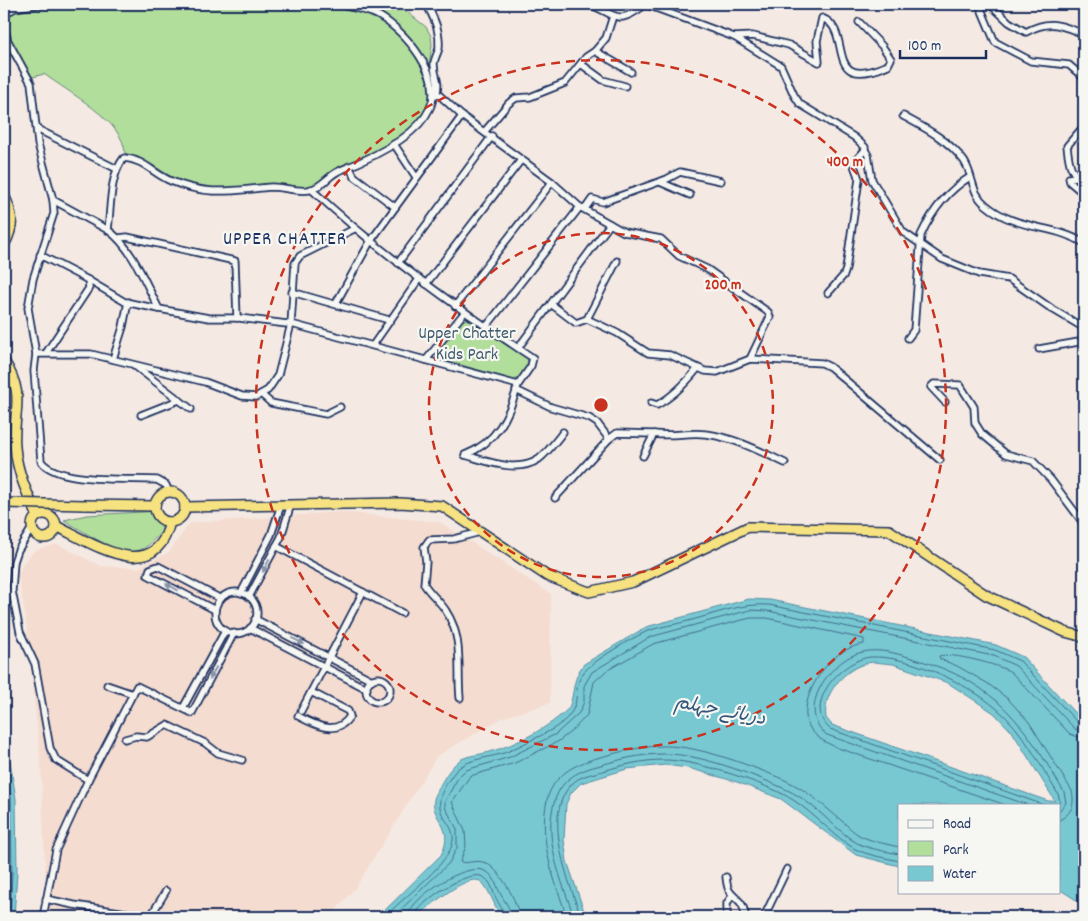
<svg xmlns="http://www.w3.org/2000/svg" width="1088" height="921" viewBox="0 0 1088 921" font-family="Dekko,'Playpen Sans Arabic',sans-serif">
<style>
.built{fill:#f4dcd0}
.green{fill:#b2de9c;stroke:#66867d}
.water{fill:#78c8d2;stroke:#538ba4;fill-rule:evenodd}
.lines{fill:none;stroke-linecap:round;stroke-linejoin:round}
.shore{stroke:#406c8c;stroke-width:1}
.minor-casing{stroke:#1b2f5e;stroke-width:9}
.trunk-casing{stroke:#1b2f5e;stroke-width:12}
.minor{stroke:#f6f6f2;stroke-width:5.5}
.trunk{stroke:#f7e281;stroke-width:9}
.trunk-bridge-casing{stroke:#1b2f5e;stroke-width:12;stroke-linecap:butt}
.trunk-bridge{stroke:#f7e281;stroke-width:9}
.oneway{fill:#8892a8}
.ring{fill:none;stroke:#c8321e;stroke-width:2.5;stroke-dasharray:9 6}
.labels{text-anchor:middle;dominant-baseline:central;stroke-width:4.5;stroke-linejoin:round;paint-order:stroke}
.park-label{font-size:18px;fill:#415b6e;stroke:#f6f6f2}
.neighbourhood-label{font-size:19px;letter-spacing:1px;fill:#1b2f5e;stroke:#f6f6f2}
.water-label{font-size:19px;font-style:italic;fill:#32557b;stroke:#f6f6f2}
.centre{fill:#c8321e;stroke:#f6f6f2;stroke-width:2.5}
.ring-label{font-size:15px;text-anchor:middle;font-weight:bold;fill:#c8321e;stroke:#f6f6f2;stroke-width:4.5;stroke-linejoin:round;paint-order:stroke}
</style>
<rect width="100%" height="100%" fill="#f5eae3"/>
<filter id="ink" filterUnits="userSpaceOnUse"><feTurbulence type="fractalNoise" baseFrequency=".02" numOctaves="2"/><feDisplacementMap in="SourceGraphic" scale="10" xChannelSelector="R" yChannelSelector="G"/><feConvolveMatrix kernelMatrix="1 2 1 2 8 2 1 2 1" color-interpolation-filters="sRGB"/></filter>
<g filter="url(#ink)">
<!-- built -->
<path class="built" d="M 340,512 L 440,522 L 551,594 L 550,703 L 502,718 L 437,756 L 356,887 L 330,917 L 47,917 L 41,766 L 26,620 L 18,575 L 23,563 L 35,550 L 57,544 L 101,566 L 138,568 L 169,552 L 190,523 Z"/>
<!-- green -->
<g class="green">
<path d="M 40,4 L 397,4 L 426,27 L 431,36 L 432,45 L 429,65 L 433,80 L 429,110 L 407,134 L 388,149 L 335,172 L 309,190 L 273,187 L 213,192 L 172,177 L 146,161 L 125,153 C 124,121 69,93 44,74 L 33,77 L 4,50 L 4,14 Z"/>
<path d="M 467,319 L 528,359 C 527,369 523,375 514,380 L 436,358 C 440,344 452,324 467,319 Z"/>
<path d="M 161,511 L 162,531 C 155,538 148,548 138,551 C 121,558 80,529 64,520 L 87,515 Z"/>
</g>
<!-- water -->
<g class="water">
<path d="M 749,599 L 770,600 L 996,645 L 1023,657 L 1084,723 L 1084,905 L 1059,889 L 1059,805 L 899,805 L 899,866 L 856,855 L 781,799 L 737,782 L 688,768 L 665,765 L 627,769 L 581,783 L 571,793 L 566,804 L 564,840 L 567,861 L 586,917 L 501,917 C 496,909 487,884 480,881 C 465,874 428,908 417,917 L 378,917 L 441,855 C 458,823 423,818 437,791 C 443,780 449,768 460,760 C 468,755 480,755 489,752 C 516,745 550,727 569,708 C 575,692 572,678 584,664 L 646,627 ZM 873,662 L 893,664 L 948,683 L 994,713 L 1013,733 L 1055,801 L 1048,801 L 832,725 L 826,718 C 822,691 848,665 873,662 Z"/>
<path d="M 4,723 L 16,799 L 17,873 L 14,917 L 4,917 Z"/>
</g>
<g class="lines">
<!-- shore -->
<g class="shore">
<path d="M 4,754 L 11,799 L 12,873 L 10,917"/>
<path d="M 4,793 L 6,872 L 4,909"/>
<path d="M 1028,805 L 827,735 C 794,710 831,658 863,652 C 880,648 899,654 915,659 C 996,682 1024,724 1064,792 L 1066,803 L 1059,811"/>
<path d="M 1044,805 L 830,729 C 801,705 842,659 871,657 C 909,655 968,684 996,708 C 1023,730 1040,765 1058,794 L 1060,801 L 1058,805"/>
<path d="M 1059,820 C 1072,814 1075,804 1072,791 L 1029,722 L 1008,699 L 987,683 L 957,666 L 940,659 L 939,656 C 950,652 1000,665 1011,672 L 1070,734 L 1084,739"/>
<path d="M 385,917 C 402,898 445,868 452,845 C 460,817 419,818 454,773 C 466,757 491,759 509,751 C 523,744 539,737 553,729 C 589,706 568,692 584,672 C 593,661 633,637 648,631 C 660,626 675,625 688,621 C 716,614 740,603 769,605 L 995,650 L 1020,661 L 1078,723 L 1084,725"/>
<path d="M 393,917 L 449,863 L 457,848 L 457,829 L 445,807 L 445,801 L 459,776 L 466,770 L 510,757 L 556,734 L 579,713 L 584,702 L 584,686 L 592,672 L 650,637 L 750,610 L 768,611 L 994,656 L 1016,666 L 1075,729 L 1084,732"/>
<path d="M 408,917 C 409,898 467,861 485,871 C 494,875 496,884 500,893 C 504,901 511,908 511,917"/>
<path d="M 415,917 C 416,903 469,868 483,877 C 491,881 492,889 495,896 C 498,903 504,910 505,917"/>
<path d="M 519,917 C 518,902 499,866 483,862 C 475,860 466,864 460,862 L 466,846 L 465,831 L 452,802 L 470,776 L 515,763 L 559,741 L 574,729 L 587,715 L 594,682 L 606,671 L 653,644 L 738,621 L 751,618 L 767,618 L 864,639 L 864,644 C 856,645 846,649 839,654 C 820,667 796,706 810,728 C 817,739 827,743 838,748 L 1006,805"/>
<path d="M 567,917 C 554,879 538,840 547,800 C 553,775 575,764 597,758 C 619,752 641,746 664,746 C 698,745 755,767 787,781 C 807,790 825,807 842,821 C 848,826 855,834 863,837 C 874,842 887,844 899,847"/>
<path d="M 574,917 C 562,881 542,838 555,800 C 562,778 580,770 601,765 C 621,759 642,754 664,754 C 697,753 752,774 783,788 C 810,799 829,823 852,840 C 865,849 885,851 899,854"/>
<path d="M 581,917 C 569,881 537,807 578,779 C 585,775 595,773 603,771 C 623,765 643,760 663,760 C 692,759 757,781 783,794 C 808,807 826,829 849,845 C 862,855 883,857 899,861"/>
</g>
<!-- minor casing -->
<g class="minor-casing">
<g id="minor">
<path d="M 335,4 C 349,7 366,9 379,16 C 405,31 444,77 430,108 C 417,137 369,159 341,170 C 329,174 322,188 309,190 C 297,192 284,187 272,187 C 233,190 209,197 171,181 C 154,174 143,159 124,158 C 109,176 111,208 108,230 C 132,247 145,282 159,309 L 209,318 L 239,318 L 295,325 L 518,385 C 509,416 497,442 465,455"/>
<path d="M 430,4 L 429,9 C 436,22 440,33 439,48 C 438,53 434,59 434,64 C 434,77 441,81 436,95"/>
<path d="M 588,4 C 619,15 616,27 646,4"/>
<path d="M 645,4 L 734,37 L 753,36 L 789,45 L 819,62 L 817,41 L 822,18 C 855,30 821,94 888,65 L 891,59 L 882,46 L 859,22"/>
<path d="M 953,4 L 957,4"/>
<path d="M 979,4 L 995,42 L 1031,61 L 1069,65 L 1084,78"/>
<path d="M 990,4 L 1009,22 L 1026,32 C 1050,19 1060,25 1084,34"/>
<path d="M 4,14 L 15,8 L 40,4"/>
<path d="M 4,27 L 8,41 L 31,83 L 38,144 L 53,200 L 54,213 L 33,279 L 28,308 L 36,354 L 34,371 L 41,461 C 57,484 130,478 157,480 L 166,485 L 169,492"/>
<path d="M 734,37 L 781,66 L 794,95 L 800,104 L 854,137 L 865,147 L 865,150 L 853,163 L 859,179 L 846,269 L 844,275 L 828,293"/>
<path d="M 595,51 L 631,72"/>
<path d="M 581,64 L 603,80 L 625,86"/>
<path d="M 437,93 L 462,116 L 552,182 L 580,207 L 624,232 L 661,239 L 679,256 L 707,269 L 768,312 L 770,317 L 750,359"/>
<path d="M 903,116 C 925,128 949,140 964,161 C 974,176 970,192 986,205 C 1017,231 1053,224 1084,243"/>
<path d="M 1084,126 L 1067,146 C 1069,163 1070,173 1084,183"/>
<path d="M 37,129 L 117,169"/>
<path d="M 485,131 L 509,103 L 516,98 L 530,97 L 565,83 L 586,57 L 595,51 L 606,38 L 613,16"/>
<path d="M 394,144 L 416,177"/>
<path d="M 865,150 L 868,155 L 872,180 L 903,232 L 942,259 L 979,274 L 1009,279 L 1052,309 L 1084,328"/>
<path d="M 349,166 L 354,176 L 395,207"/>
<path d="M 1075,177 L 1069,178 L 1070,182 L 1084,194"/>
<path d="M 660,182 L 690,195"/>
<path d="M 311,189 C 380,253 455,307 533,358 L 531,366 L 518,385"/>
<path d="M 53,200 L 108,230"/>
<path d="M 585,209 L 592,199 L 603,202 L 667,179 L 680,172 L 721,181"/>
<path d="M 119,238 L 127,237 L 235,261 L 237,318"/>
<path d="M 40,255 L 88,280 L 89,288 L 46,353"/>
<path d="M 398,263 L 492,136"/>
<path d="M 88,280 L 125,302 L 159,309"/>
<path d="M 426,284 L 521,160"/>
<path d="M 292,292 L 389,320"/>
<path d="M 336,303 L 370,242 L 462,116"/>
<path d="M 551,304 L 576,323 L 587,319 L 617,261"/>
<path d="M 455,306 L 552,182"/>
<path d="M 587,319 L 617,333 L 648,353 L 670,355 L 705,371 L 717,372 L 750,359 L 822,363 L 830,367 L 940,460"/>
<path d="M 486,327 L 580,207"/>
<path d="M 908,338 L 914,330 L 921,235 C 932,211 947,191 970,177"/>
<path d="M 373,345 L 419,279"/>
<path d="M 518,348 L 610,224"/>
<path d="M 1039,349 L 1084,341"/>
<path d="M 36,354 L 91,354 L 205,382 L 242,396 L 256,397 L 268,390 L 278,375 L 291,324 L 295,263 L 300,256 L 354,229"/>
<path d="M 113,359 L 123,327 L 128,302"/>
<path d="M 426,360 L 464,313"/>
<path d="M 135,366 L 191,409"/>
<path d="M 516,390 L 551,407 L 589,418 L 597,423 L 609,439 L 555,498"/>
<path d="M 261,394 L 271,403 L 326,414 L 340,407"/>
<path d="M 945,402 L 931,387 L 934,384 L 960,385 L 974,407 L 975,423 L 982,434 L 1006,454 L 1033,461 L 1051,480 L 1084,524"/>
<path d="M 651,403 L 657,405 C 674,396 686,383 698,368"/>
<path d="M 141,415 L 179,400"/>
<path d="M 609,439 L 617,433 L 654,434"/>
<path d="M 465,455 C 487,461 517,474 539,459 C 548,452 556,441 563,432"/>
<path d="M 643,456 L 654,434 C 671,437 688,432 705,434 C 733,437 760,451 785,463"/>
<path d="M 32,528 L 18,550 L 14,562 L 12,591 L 20,632 L 35,664 L 50,748 L 56,760 L 88,780"/>
<path d="M 276,546 L 402,613"/>
<circle cx="236" cy="613" r="21"/>
<path d="M 241,593 L 271,535 L 281,505"/>
<path d="M 249,597 L 281,537 L 291,504"/>
<path d="M 215,610 L 148,575 L 150,569 L 158,566 L 221,599"/>
<path d="M 255,619 L 372,680"/>
<path d="M 250,628 L 367,689"/>
<circle cx="378" cy="690" r="12"/>
<path d="M 107,685 L 133,694"/>
<path d="M 460,698 C 457,668 464,639 446,611 C 440,601 430,594 424,584 L 426,562 L 424,547 L 429,540 L 454,539 L 480,532"/>
<path d="M 183,708 L 225,631"/>
<path d="M 301,711 L 363,592"/>
<path d="M 298,716 C 315,725 337,737 350,716 L 348,711 L 311,692"/>
<path d="M 125,739 L 136,736 L 147,737 L 167,725 L 205,743 L 218,753 L 242,760"/>
<path d="M 726,877 C 728,894 730,891 740,902 C 744,906 744,912 746,917"/>
<path d="M 46,899 L 74,905 L 153,917"/>
<path d="M 43,917 L 56,850 L 88,780 L 137,686 L 192,713 L 234,633"/>
<path d="M 150,917 L 166,891"/>
<path d="M 308,917 L 309,917"/>
<path d="M 727,917 L 727,903 L 732,896"/>
<path d="M 764,917 L 787,869"/>
</g>
</g>
<!-- trunk casing -->
<g class="trunk-casing">
<g id="trunk">
<path d="M 4,195 C 13,214 15,226 4,245"/>
<path d="M 4,361 C 27,397 12,411 15,447 C 17,472 27,494 38,516"/>
<circle cx="170" cy="507" r="15"/>
<path d="M 84,505 L 155,506"/>
<path d="M 185,507 L 400,503 L 442,506 L 547,576 L 589,592 L 633,582 L 748,527 L 889,530 L 986,595 L 1065,632 L 1084,637"/>
<circle cx="44" cy="526" r="12"/>
<path d="M 56,526 C 92,543 155,587 170,522"/>
</g>
</g>
<!-- minor -->
<use href="#minor" class="minor"/>
<!-- trunk -->
<use href="#trunk" class="trunk"/>
<!-- trunk-bridge casing -->
<g class="trunk-bridge-casing">
<path id="trunk-bridge" d="M 4,503 L 84,505"/>
</g>
<!-- trunk-bridge -->
<use href="#trunk-bridge" class="trunk-bridge"/>
</g>
<!-- one-way arrows -->
<defs><path id="oneway-solid" d="M-6-.8H1V-3.2L6.5 0L1 3.2V.8H-6Z" transform="scale(1.25)"/></defs>
<g class="oneway">
<use href="#oneway-solid" transform="translate(266 566) rotate(118)"/>
<use href="#oneway-solid" transform="translate(172 587) rotate(-152)"/>
<use href="#oneway-solid" transform="translate(298 641) rotate(27)"/>
<use href="#oneway-solid" transform="translate(213 673) rotate(118)"/>
</g>
</g>
<!-- distance rings -->
<g class="ring">
<circle cx="601" cy="405" r="172"/>
<circle cx="601" cy="405" r="345"/>
</g>
<g class="labels">
<!-- park labels -->
<g class="park-label">
<text x="467" y="334">Upper Chatter<tspan x="467" dy="21">Kids Park</tspan></text>
</g>
<!-- neighbourhood labels -->
<g class="neighbourhood-label">
<text x="285" y="240">UPPER CHATTER</text>
</g>
<!-- water labels -->
<g class="water-label">
<text transform="translate(720 712) rotate(11)">دریائے جہلم</text>
</g>
</g>
<circle cx="601" cy="405" r="8" class="centre"/>
<g class="ring-label">
<text x="845" y="166">400 m</text>
<text x="723" y="289">200 m</text>
</g>
<!-- margin -->
<rect width="1088" height="921" fill="none" stroke="#f6f6f2" stroke-width="20"/>
<rect x="10" y="10" width="1068" height="901" fill="none" stroke="#1b2f5e" stroke-width="2" filter="url(#ink)"/>
<!-- legend -->
<rect x="898" y="804" width="162" height="90" fill="#f6f6f2" stroke="#9ea6b7"/>
<rect x="908" y="820" width="25" height="8" fill="#f6f6f2" stroke="#9ea6b7"/>
<text x="943" y="828" font-size="15" fill="#1b2f5e">Road</text>
<rect x="908" y="841" width="25" height="15" fill="#b2de9c" stroke="#9ea6b7"/>
<text x="943" y="854" font-size="15" fill="#1b2f5e">Park</text>
<rect x="908" y="866" width="25" height="15" fill="#78c8d2" stroke="#9ea6b7"/>
<text x="943" y="878" font-size="15" fill="#1b2f5e">Water</text>
<!-- scale -->
<path d="M900 50v8h86v-8" fill="none" stroke="#1b2f5e" stroke-width="2.5"/>
<text x="908" y="50" font-size="15" fill="#1b2f5e" stroke="#f6f6f2" stroke-width="4" paint-order="stroke">100 m</text>
</svg>
